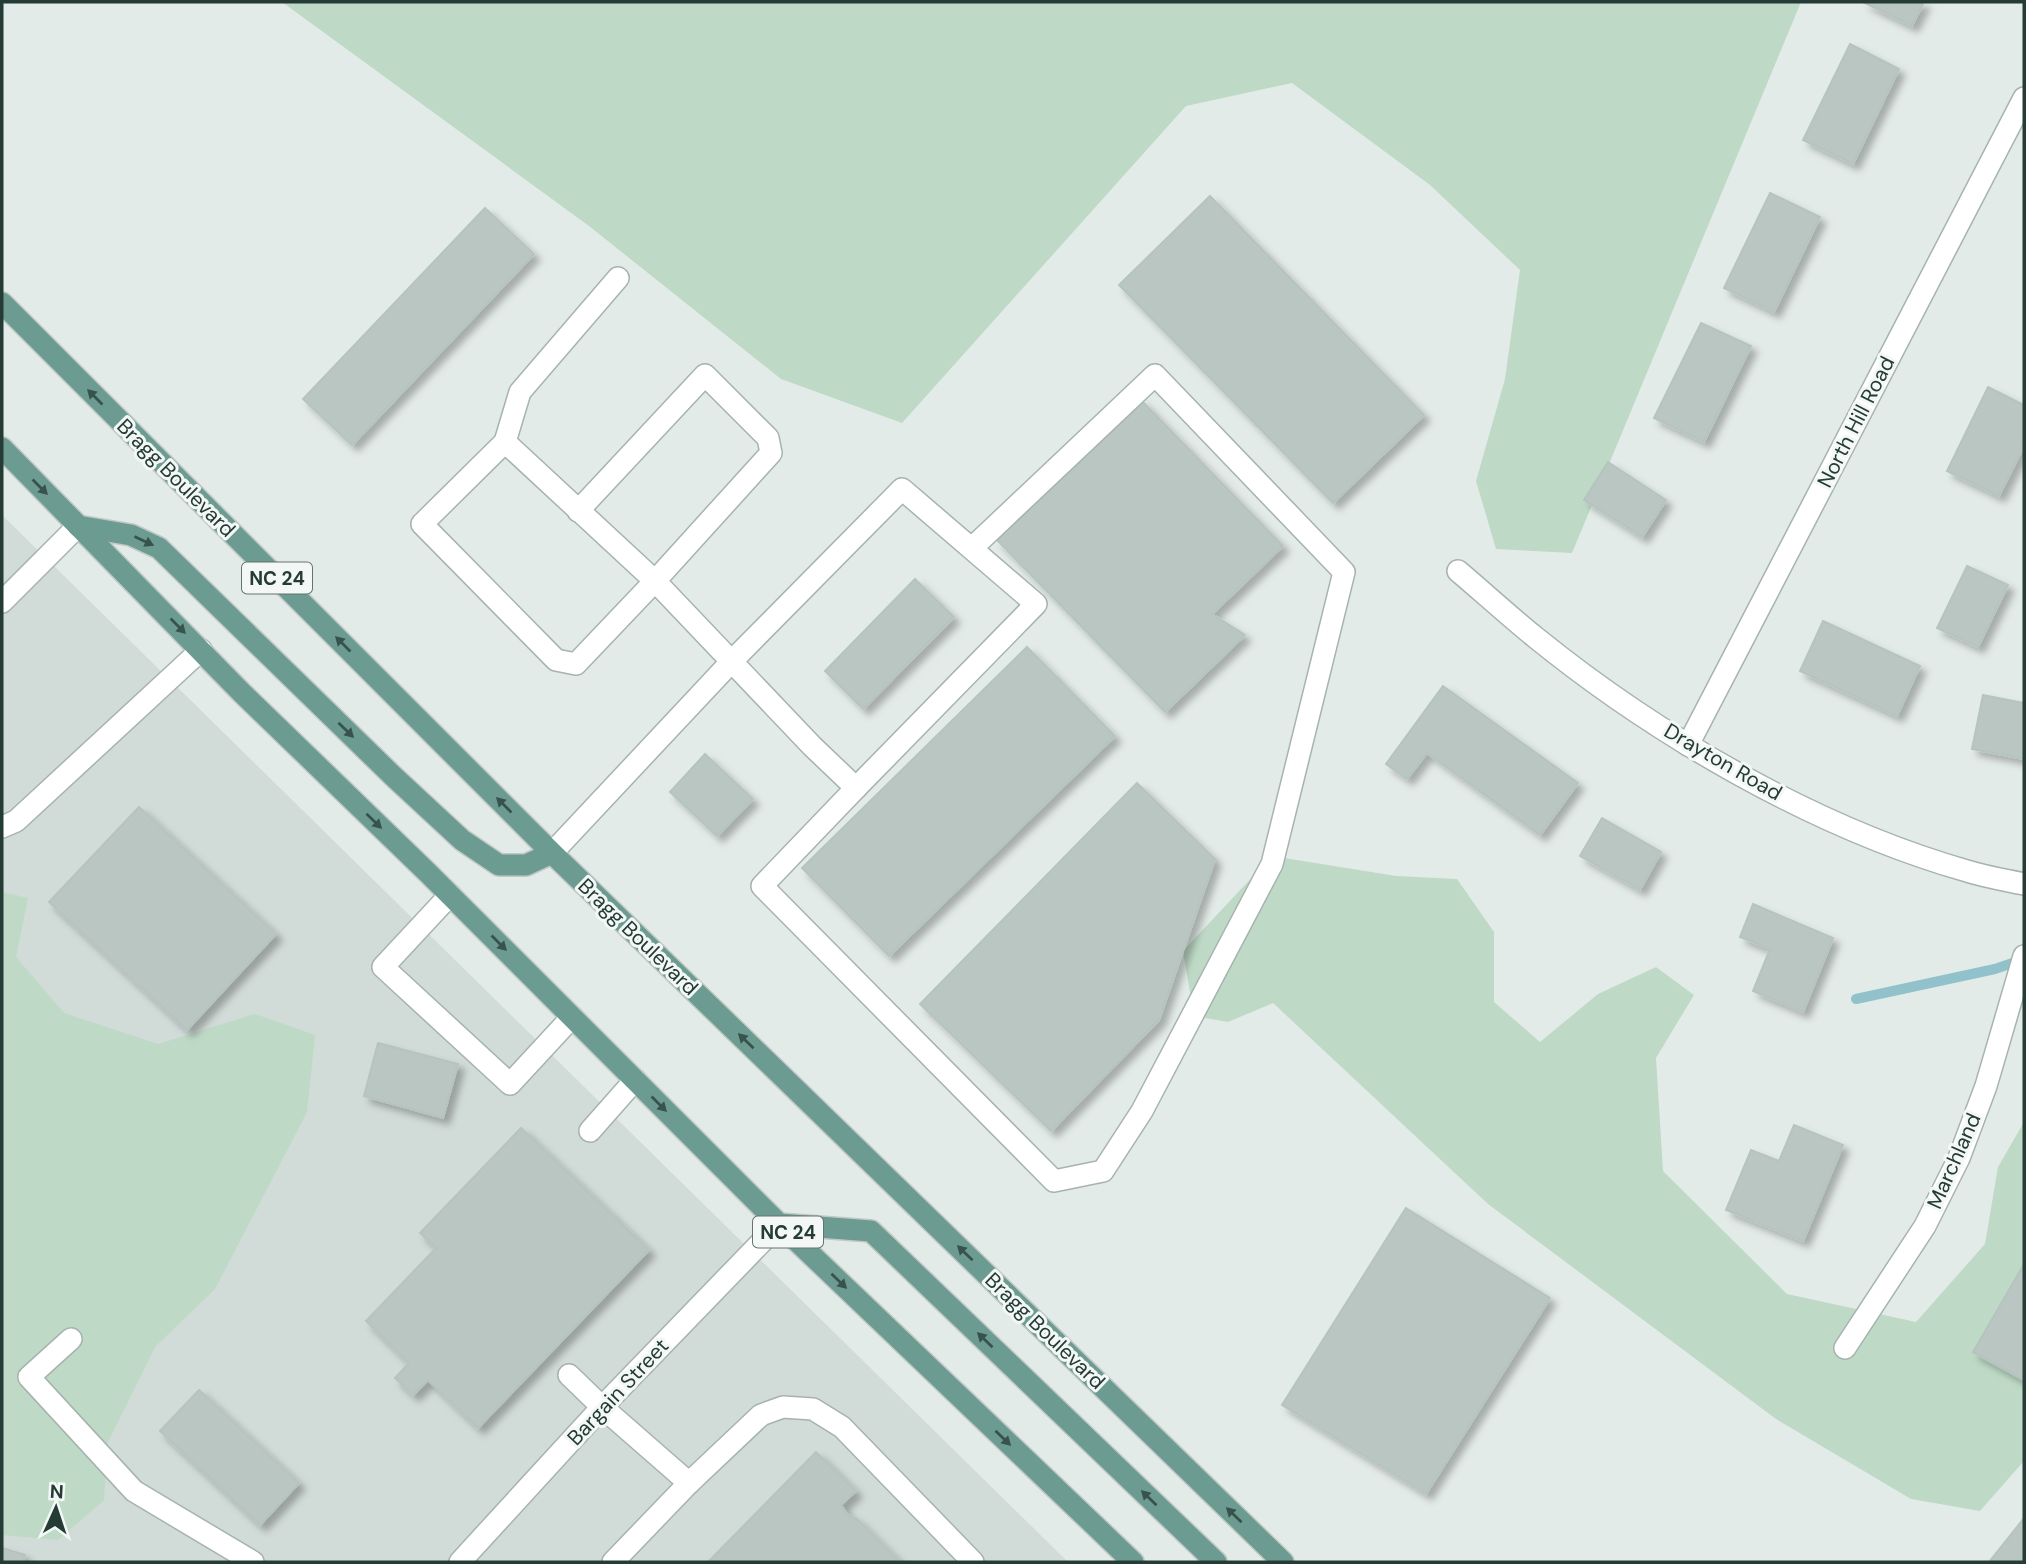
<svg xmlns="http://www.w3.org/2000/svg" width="2026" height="1564" viewBox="0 0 2026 1564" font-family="'DM Sans',sans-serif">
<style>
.built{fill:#d1dbd7}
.green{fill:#bedac6}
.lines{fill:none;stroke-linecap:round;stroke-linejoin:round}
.stream{stroke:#91c1cb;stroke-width:10}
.building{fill:#b9c6c1;stroke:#b6c4bf;stroke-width:2;filter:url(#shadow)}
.minor-casing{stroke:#a6b3af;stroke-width:24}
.major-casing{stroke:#c2c8c6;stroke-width:24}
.minor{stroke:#fff;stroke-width:21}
.major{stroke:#6c9c91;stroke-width:21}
.oneway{fill:#37534c}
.labels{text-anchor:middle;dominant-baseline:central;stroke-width:6;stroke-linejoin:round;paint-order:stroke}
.shield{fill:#f3f8f6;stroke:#63746f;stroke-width:2}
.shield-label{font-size:19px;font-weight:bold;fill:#253b35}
.street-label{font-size:21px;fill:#253b35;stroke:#f3f8f6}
</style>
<defs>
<filter id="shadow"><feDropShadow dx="6" dy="6" stdDeviation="3.5" flood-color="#0004"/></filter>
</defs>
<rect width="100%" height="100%" fill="#e3ebe8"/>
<!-- built -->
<path class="built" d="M 2,515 L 1068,1562 L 2,1562 Z"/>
<!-- green -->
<g class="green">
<path d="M 282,2 L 1801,2 L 1572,553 L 1496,549 L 1476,481 L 1505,379 L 1520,270 L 1430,185 L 1292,83 L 1186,106 L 902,423 L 781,379 L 589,226 Z"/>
<path d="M 1272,856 L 1396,876 L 1457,879 L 1494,932 L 1494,1002 L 1540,1042 L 1598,994 L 1656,967 L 1694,995 L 1656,1058 L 1663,1171 L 1787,1294 L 1916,1322 L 1985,1244 L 1998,1167 L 2024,1122 L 2024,1461 L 1980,1511 L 1911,1499 L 1776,1419 L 1488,1204 L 1273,1003 L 1228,1022 L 1194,1016 L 1183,951 Z"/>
<path d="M 2,892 L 28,898 L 16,957 L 64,1013 L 158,1044 L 255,1014 L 315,1035 L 307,1112 L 215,1289 L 155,1347 L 107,1444 L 104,1500 L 58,1540 L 2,1535 Z"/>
</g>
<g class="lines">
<!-- stream -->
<path class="stream" d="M 1856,999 L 1995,969 L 2024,959"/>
</g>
<!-- building -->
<g class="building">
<path d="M 1863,2 L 1924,2 L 1912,26 Z"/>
<path d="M 1850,44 L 1899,69 L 1853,164 L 1803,140 Z"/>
<path d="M 1770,193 L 1820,217 L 1774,312 L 1724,288 Z"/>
<path d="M 1210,196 L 1424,415 L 1333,503 L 1119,285 Z"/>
<path d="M 485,208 L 534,254 L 352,445 L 303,399 Z"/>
<path d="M 1701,323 L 1751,346 L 1704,442 L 1654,418 Z"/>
<path d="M 1988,387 L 2024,405 L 2024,446 L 1999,496 L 1947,471 Z"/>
<path d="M 1141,400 L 1283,546 L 1212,614 L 1245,635 L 1165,712 L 997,540 Z"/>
<path d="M 1608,462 L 1666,500 L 1642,537 L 1584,500 Z"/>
<path d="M 1967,566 L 2008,585 L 1978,647 L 1937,628 Z"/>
<path d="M 915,579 L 954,617 L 863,709 L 825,671 Z"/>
<path d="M 1823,621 L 1920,666 L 1897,716 L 1800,671 Z"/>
<path d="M 1027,647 L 1115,736 L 889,956 L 802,868 Z"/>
<path d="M 1443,686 L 1578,783 L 1540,835 L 1427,753 L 1407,779 L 1386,764 Z"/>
<path d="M 1983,695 L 2024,703 L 2024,759 L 1972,749 Z"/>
<path d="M 705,754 L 753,799 L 717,836 L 670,792 Z"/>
<path d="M 1137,783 L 1215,859 L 1159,1020 L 1051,1131 L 920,1004 Z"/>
<path d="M 139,807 L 276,934 L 187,1030 L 49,902 Z"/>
<path d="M 1602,818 L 1661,852 L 1640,890 L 1580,856 Z"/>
<path d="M 1753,904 L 1833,938 L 1803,1012 L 1753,991 L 1770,949 L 1740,937 Z"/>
<path d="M 378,1043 L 458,1064 L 443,1118 L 364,1096 Z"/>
<path d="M 1794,1125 L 1843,1145 L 1803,1241 L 1726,1210 L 1751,1150 L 1779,1161 Z"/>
<path d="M 521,1128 L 649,1250 L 478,1428 L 428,1380 L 413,1395 L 395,1378 L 409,1363 L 366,1321 L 436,1248 L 420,1233 Z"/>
<path d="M 1406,1208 L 1550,1298 L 1426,1494 L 1282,1405 Z"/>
<path d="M 2024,1264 L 2024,1374 L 2022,1379 L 1973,1352 Z"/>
<path d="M 199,1390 L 299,1483 L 260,1525 L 160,1431 Z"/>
<path d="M 816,1452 L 856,1491 L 841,1505 L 848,1515 L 857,1519 L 900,1562 L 708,1562 Z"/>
<path d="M 2024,1518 L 2024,1562 L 1989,1562 Z"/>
<path d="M 2,1548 L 25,1555 L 23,1562 L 2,1562 Z"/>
</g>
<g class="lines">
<!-- minor casing -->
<g class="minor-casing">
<g id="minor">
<path d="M 505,442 L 520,392 L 618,278"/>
<path d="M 1458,571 C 1484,593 1509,616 1535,637 C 1657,736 1816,828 1967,871 C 1986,877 2005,880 2024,884"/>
<path d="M 2,602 L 78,526"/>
<path d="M 1688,745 L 2024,98"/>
<path d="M 856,788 L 762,886 L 1054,1181 L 1103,1171 L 1142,1111 L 1272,864 L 1344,572 L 1155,375 L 972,548"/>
<path d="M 2,827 L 16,821 L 201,650"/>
<path d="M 552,853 L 732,661 L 902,489 L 1036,604 L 856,788 L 812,746 L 655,581 L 505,442 L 422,524 L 556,660 L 576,664 L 655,581 L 771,453 L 768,438 L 705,375 L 578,511"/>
<path d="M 450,895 L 383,967 L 510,1084 L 572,1017"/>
<path d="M 590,1131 L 635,1080"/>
<path d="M 71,1339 L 29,1377 L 134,1491 L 253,1562"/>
<path d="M 1845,1348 L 1925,1226 L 1959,1158 L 1986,1086 L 2024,956"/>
<path d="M 569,1375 L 602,1407 L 689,1483"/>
<path d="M 460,1562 L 602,1407 L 779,1224"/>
<path d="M 613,1562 L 689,1483 L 761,1415 L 783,1407 L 813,1409 L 842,1427 L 973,1562"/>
</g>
</g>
<!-- major casing -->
<g class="major-casing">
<g id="major">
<path d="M 2,303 L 552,853 L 1283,1562"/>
<path d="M 2,448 L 241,692 L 428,873 L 779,1224 L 1133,1562"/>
<path d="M 78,526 L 131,535 L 159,548 L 393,776 L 462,840 L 499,865 L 526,865 L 552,853"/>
<path d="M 779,1224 L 871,1231 L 1216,1562"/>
</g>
</g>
<!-- minor -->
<use href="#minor" class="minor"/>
<!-- major -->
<use href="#major" class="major"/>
</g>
<!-- one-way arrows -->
<defs><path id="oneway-solid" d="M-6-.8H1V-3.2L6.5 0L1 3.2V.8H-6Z" transform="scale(1.75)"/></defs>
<g class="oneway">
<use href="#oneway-solid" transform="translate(95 397) rotate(-135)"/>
<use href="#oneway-solid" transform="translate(40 487) rotate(45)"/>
<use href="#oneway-solid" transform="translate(144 541) rotate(25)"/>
<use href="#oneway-solid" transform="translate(178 626) rotate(45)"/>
<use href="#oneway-solid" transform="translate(343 644) rotate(-135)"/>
<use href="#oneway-solid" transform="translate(346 730) rotate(44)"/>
<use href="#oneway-solid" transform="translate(504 805) rotate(-135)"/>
<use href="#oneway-solid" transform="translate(374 821) rotate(44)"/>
<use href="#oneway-solid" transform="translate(499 943) rotate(45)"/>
<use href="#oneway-solid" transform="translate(746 1041) rotate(-136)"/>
<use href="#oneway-solid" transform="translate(659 1104) rotate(45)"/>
<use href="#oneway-solid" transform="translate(965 1253) rotate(-136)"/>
<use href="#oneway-solid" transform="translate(839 1281) rotate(44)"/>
<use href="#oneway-solid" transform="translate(985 1340) rotate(-136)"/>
<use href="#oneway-solid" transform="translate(1003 1438) rotate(44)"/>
<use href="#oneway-solid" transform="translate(1149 1498) rotate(-136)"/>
<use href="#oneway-solid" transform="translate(1234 1515) rotate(-136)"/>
</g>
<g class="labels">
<!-- shield labels -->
<g class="shield">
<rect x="242" y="562.5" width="70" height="31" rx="5"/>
<rect x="753" y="1216.5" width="70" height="31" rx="5"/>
</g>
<g class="shield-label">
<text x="277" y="578">NC 24</text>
<text x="788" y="1232">NC 24</text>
</g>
<!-- street labels -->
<g class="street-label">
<text transform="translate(1856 422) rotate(-63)">North Hill Road</text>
<text transform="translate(176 478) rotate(45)">Bragg Boulevard</text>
<text transform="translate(1723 762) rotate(30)">Drayton Road</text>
<text transform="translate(638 937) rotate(44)">Bragg Boulevard</text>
<text transform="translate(1954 1161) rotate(-66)">Marchland</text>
<text transform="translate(1045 1331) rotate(44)">Bragg Boulevard</text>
<text transform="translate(618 1392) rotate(-47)">Bargain Street</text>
</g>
</g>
<!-- border -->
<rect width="2026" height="1564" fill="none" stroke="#253b35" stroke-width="7"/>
<!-- north arrow -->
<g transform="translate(56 1508) rotate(3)" stroke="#f3f8f6" stroke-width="5" paint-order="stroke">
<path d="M0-5L12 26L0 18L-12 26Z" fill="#253b35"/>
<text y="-10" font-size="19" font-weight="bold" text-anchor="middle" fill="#253b35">N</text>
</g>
</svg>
